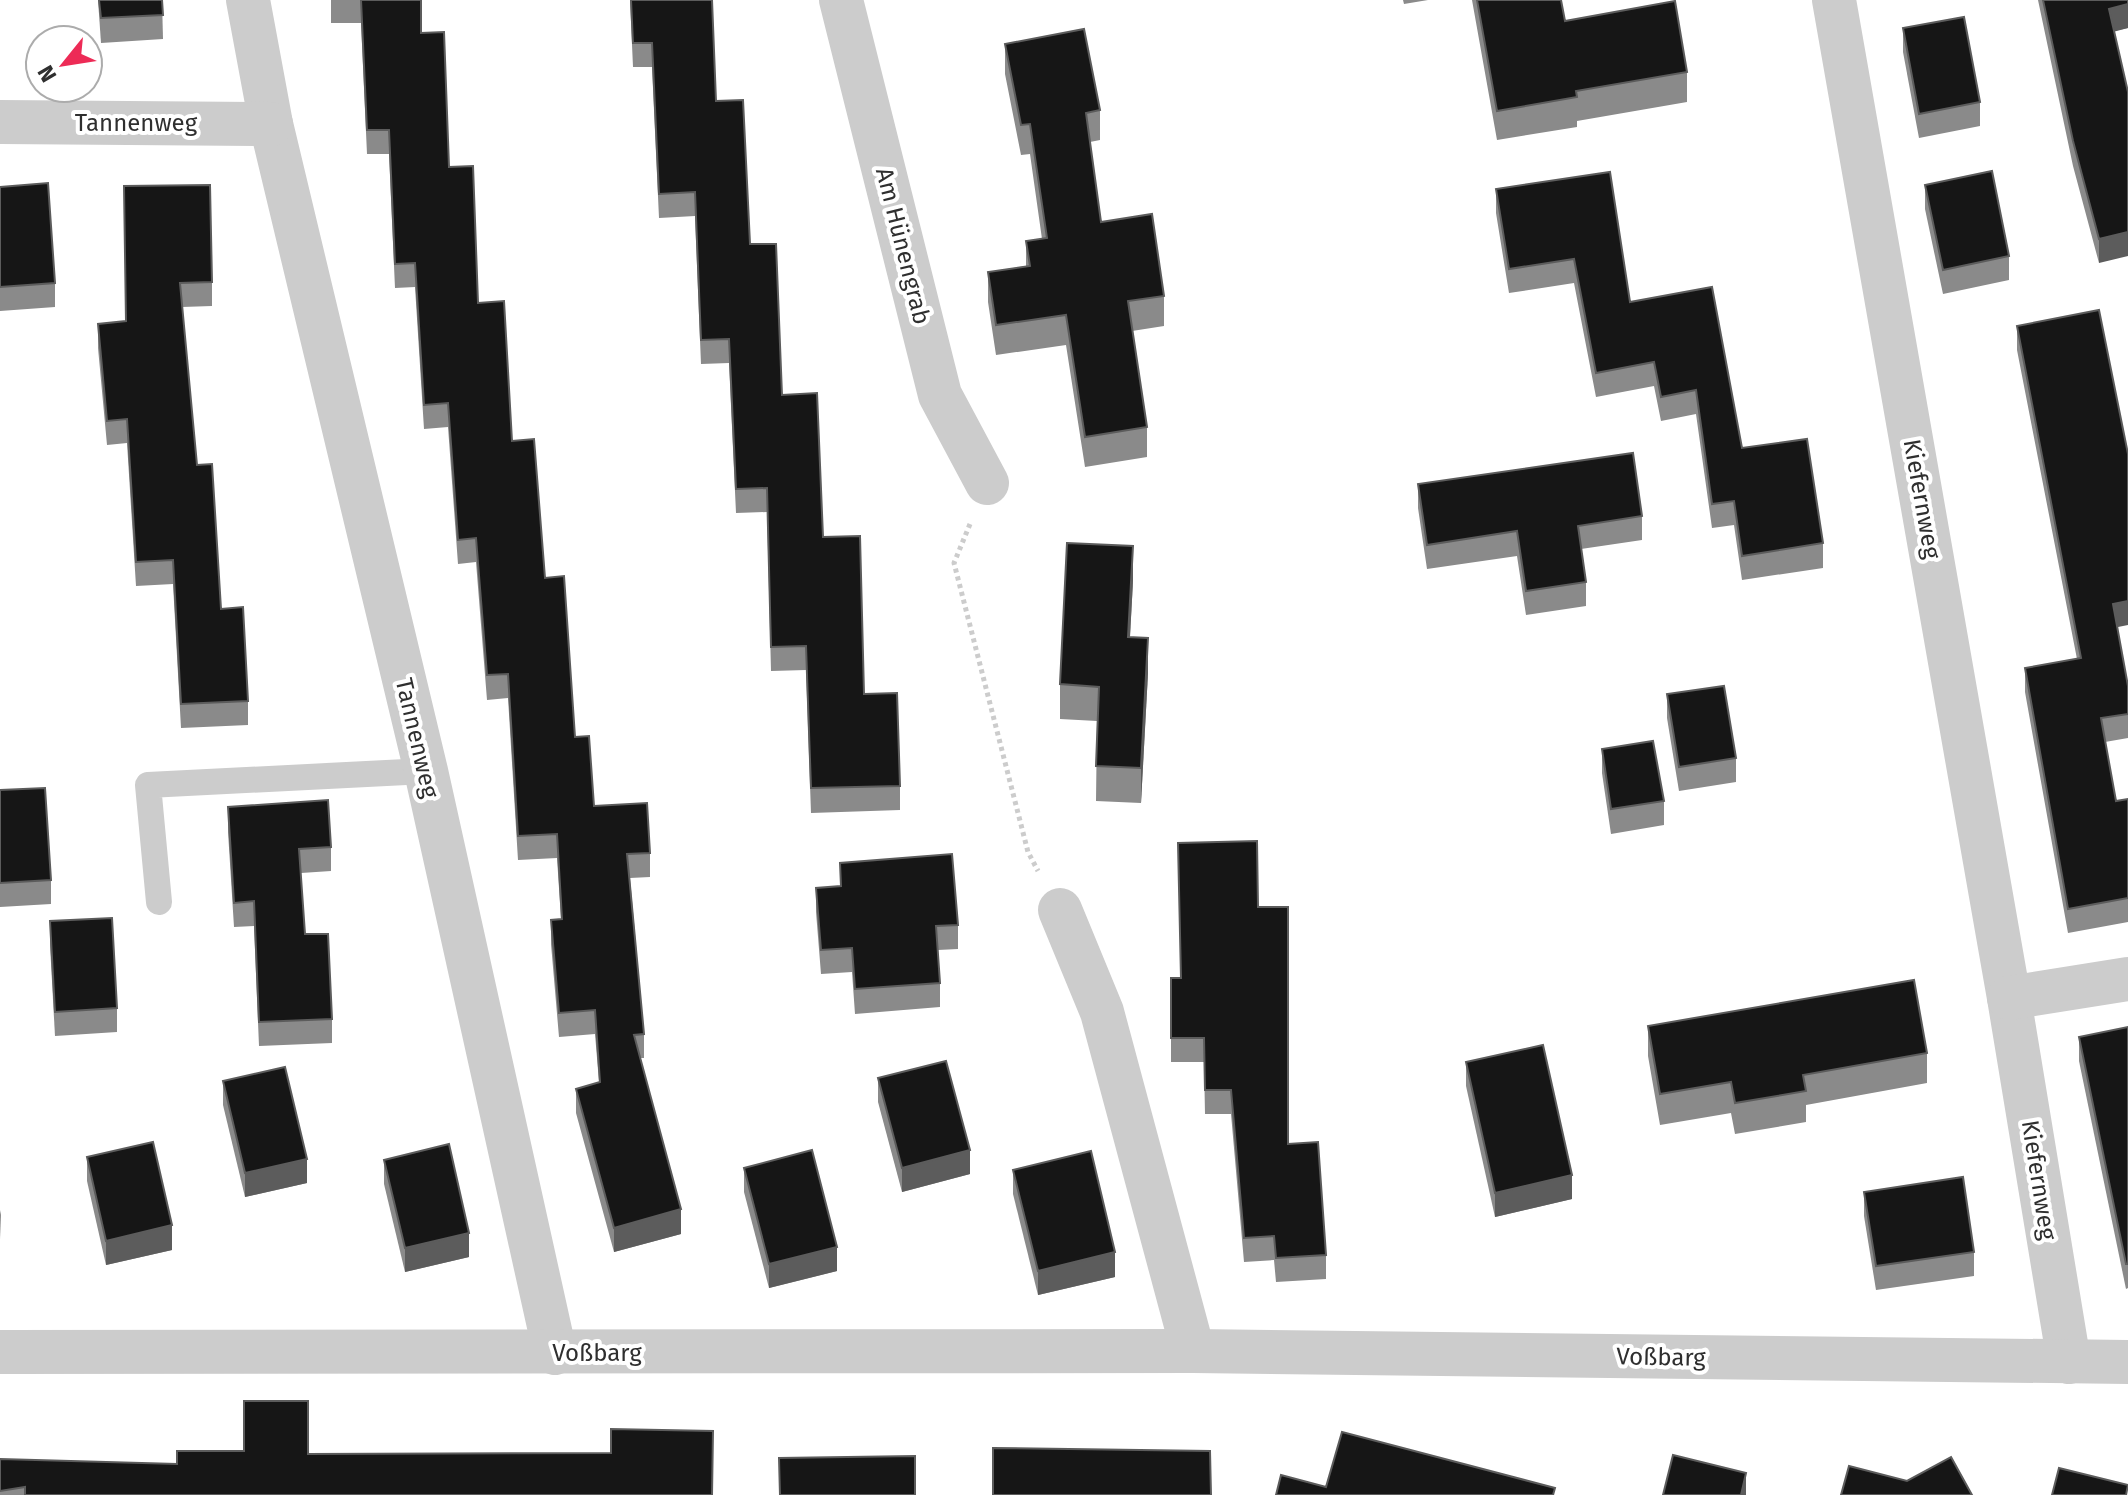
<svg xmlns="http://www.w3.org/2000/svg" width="2128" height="1495" viewBox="0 0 2128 1495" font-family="'Fira Sans',sans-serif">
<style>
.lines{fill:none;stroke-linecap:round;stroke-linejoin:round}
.path{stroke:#ccc;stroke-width:5;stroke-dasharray:4 4;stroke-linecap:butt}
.lane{stroke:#ccc;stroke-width:26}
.street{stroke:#ccc;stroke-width:44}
.wall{fill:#8a8a8a}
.shaded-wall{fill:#5c5c5c}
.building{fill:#161616;stroke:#5c5c5c;stroke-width:2}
.labels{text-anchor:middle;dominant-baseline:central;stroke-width:8;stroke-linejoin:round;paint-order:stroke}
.street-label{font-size:24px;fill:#2f2f2f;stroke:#fff}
</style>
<rect width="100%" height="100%" fill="#fff"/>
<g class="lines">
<!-- path -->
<path class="path" d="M 970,524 L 954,563 L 1028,852 L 1038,871"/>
<!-- lane -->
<path class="lane" d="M 159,902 L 148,785 L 426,771"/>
<!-- street -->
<g class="street">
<path d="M 248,0 L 271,124 L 426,771 L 555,1353"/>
<path d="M 841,0 L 940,395 L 987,483"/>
<path d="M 1834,0 L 2009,998 L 2069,1362"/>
<path d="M 0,122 L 271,124"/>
<path d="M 1060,910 L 1102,1012 L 1193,1351"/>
<path d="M 2009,998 L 2128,979"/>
<path d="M 0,1352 L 1193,1351 L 2128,1362"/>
</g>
</g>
<!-- wall -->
<g class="wall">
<path d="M 98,0 L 162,0 L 163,39 L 101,43 Z"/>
<path d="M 331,0 L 421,0 L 421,33 L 449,167 L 478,303 L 545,578 L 575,737 L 594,806 L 650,853 L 650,877 L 630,878 L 644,1034 L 644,1058 L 640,1058 L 681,1234 L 614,1252 L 576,1113 L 576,1089 L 599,1082 L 595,1034 L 559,1037 L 551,944 L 551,920 L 561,919 L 557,858 L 518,860 L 508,698 L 487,700 L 476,562 L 458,564 L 448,427 L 424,429 L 415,287 L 395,288 L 389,154 L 367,154 L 361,23 L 331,23 Z"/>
<path d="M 630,0 L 712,0 L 716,101 L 750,244 L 782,395 L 823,537 L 864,694 L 900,786 L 900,810 L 811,813 L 806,670 L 771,671 L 767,512 L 736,513 L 729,363 L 701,364 L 695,216 L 659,218 L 652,67 L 633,67 Z"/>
<path d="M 1403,0 L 1428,0 L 1404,4 Z"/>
<path d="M 1472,0 L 1561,0 L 1565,21 L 1687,72 L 1687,102 L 1577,121 L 1577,127 L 1497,140 Z"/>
<path d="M 2038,0 L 2128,0 L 2128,28 L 2114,31 L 2099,263 L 2073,166 Z"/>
<path d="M 1903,28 L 1980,102 L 1980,126 L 1919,138 L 1903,52 Z"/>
<path d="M 1005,44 L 1100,110 L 1100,140 L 1090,142 L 1101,222 L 1164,296 L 1164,326 L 1132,331 L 1147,427 L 1147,457 L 1085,467 L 1066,345 L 996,355 L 988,302 L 988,272 L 1026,266 L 1026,241 L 1042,239 L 1030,154 L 1021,155 L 1005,74 Z"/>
<path d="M 1925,185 L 2009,256 L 2009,280 L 1943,294 L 1925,209 Z"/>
<path d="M 124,186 L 212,282 L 212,306 L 182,307 L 197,465 L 221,609 L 248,701 L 248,725 L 181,728 L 173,584 L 136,586 L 127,443 L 107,445 L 98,348 L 98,324 L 126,321 Z"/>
<path d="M 0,187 L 55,283 L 55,307 L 0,311 Z"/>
<path d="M 1496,189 L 1630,302 L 1742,448 L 1823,543 L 1823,568 L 1742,580 L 1734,525 L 1712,528 L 1696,414 L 1661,421 L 1654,386 L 1596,397 L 1574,283 L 1509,293 L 1496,213 Z"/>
<path d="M 2017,326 L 2117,627 L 2128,686 L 2128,738 L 2105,742 L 2116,801 L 2128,799 L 2128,922 L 2068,933 L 2025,692 L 2025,668 L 2077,659 L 2017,350 Z"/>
<path d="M 1418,484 L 1642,516 L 1642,540 L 1581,549 L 1586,582 L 1586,606 L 1526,615 L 1517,556 L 1427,569 L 1418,508 Z"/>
<path d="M 1133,581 L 1130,637 L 1148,673 L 1141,803 L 1096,801 L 1097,721 L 1060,719 L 1060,684 Z"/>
<path d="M 1667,694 L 1736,758 L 1736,782 L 1679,791 L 1667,718 Z"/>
<path d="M 1602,749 L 1664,801 L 1664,825 L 1611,834 L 1602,773 Z"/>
<path d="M 0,790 L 51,880 L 51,904 L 0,907 Z"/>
<path d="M 228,807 L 331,847 L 331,871 L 301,873 L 305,934 L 332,1019 L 332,1043 L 259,1046 L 254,926 L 234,927 L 228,832 Z"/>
<path d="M 840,863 L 958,925 L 958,949 L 938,950 L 940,983 L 940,1007 L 855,1014 L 852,972 L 821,974 L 816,912 L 816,888 L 840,886 Z"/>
<path d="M 1258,907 L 1288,1144 L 1326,1255 L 1326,1279 L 1276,1282 L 1274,1260 L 1244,1262 L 1231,1114 L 1205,1114 L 1204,1062 L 1171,1062 L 1171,978 L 1181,978 Z"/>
<path d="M 50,921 L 117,1008 L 117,1032 L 55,1036 L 50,945 Z"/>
<path d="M 1648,1026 L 1927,1053 L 1927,1083 L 1806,1105 L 1806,1122 L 1735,1134 L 1731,1113 L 1660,1125 L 1648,1056 Z"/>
<path d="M 2128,1027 L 2128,1288 L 2126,1289 L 2079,1061 L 2079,1037 Z"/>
<path d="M 1466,1062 L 1572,1199 L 1495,1217 L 1466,1086 Z"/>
<path d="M 878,1078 L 970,1174 L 902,1192 L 878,1102 Z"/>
<path d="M 223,1081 L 307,1183 L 245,1197 L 223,1105 Z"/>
<path d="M 87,1157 L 172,1250 L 106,1265 L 87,1181 Z"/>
<path d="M 384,1160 L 469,1257 L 405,1272 L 384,1184 Z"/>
<path d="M 744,1168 L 837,1271 L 769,1288 L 744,1192 Z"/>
<path d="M 1013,1170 L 1115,1277 L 1038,1295 L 1013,1194 Z"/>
<path d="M 1864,1192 L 1974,1252 L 1974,1276 L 1876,1290 L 1864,1216 Z"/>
<path d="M 0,1210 L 1,1215 L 0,1239 Z"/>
<path d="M 308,1454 L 712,1495 L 0,1495 L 0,1459 L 177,1464 Z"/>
</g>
<!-- shaded-wall -->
<g class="shaded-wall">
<path d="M 2128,4 L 2128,28 L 2109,33 L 2109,9 Z"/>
<path d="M 2128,232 L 2128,256 L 2099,263 L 2099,239 Z"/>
<path d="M 1133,546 L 1133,581 L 1128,672 L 1128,637 Z"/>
<path d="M 2128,601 L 2128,625 L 2113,628 L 2113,604 Z"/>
<path d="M 1148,638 L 1148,673 L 1141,803 L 1141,768 Z"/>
<path d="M 970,1150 L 970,1174 L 902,1192 L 902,1168 Z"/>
<path d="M 307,1159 L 307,1183 L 245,1197 L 245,1173 Z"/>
<path d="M 1572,1175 L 1572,1199 L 1495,1217 L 1495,1193 Z"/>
<path d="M 681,1209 L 681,1234 L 614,1252 L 614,1228 Z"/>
<path d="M 172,1225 L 172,1250 L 106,1265 L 106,1241 Z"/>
<path d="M 469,1233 L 469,1257 L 405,1272 L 405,1248 Z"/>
<path d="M 837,1247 L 837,1271 L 769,1288 L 769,1264 Z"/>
<path d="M 1115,1252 L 1115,1277 L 1038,1295 L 1038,1271 Z"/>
<path d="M 1746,1473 L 1746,1495 L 1741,1495 Z"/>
</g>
<!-- building -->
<g class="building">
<path d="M 99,0 L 162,0 L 163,15 L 101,18 Z"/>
<path d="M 361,0 L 421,0 L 421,33 L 444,32 L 449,167 L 473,166 L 478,303 L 504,301 L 512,441 L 534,439 L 545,578 L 564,576 L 575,737 L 589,736 L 594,806 L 647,803 L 650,853 L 627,854 L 644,1034 L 634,1035 L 681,1209 L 614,1228 L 576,1089 L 600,1082 L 595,1010 L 559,1013 L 551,920 L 562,919 L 557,834 L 518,836 L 508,674 L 487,675 L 476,538 L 458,540 L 448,403 L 424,405 L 415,263 L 395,264 L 389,130 L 367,130 Z"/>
<path d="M 631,0 L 712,0 L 716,101 L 743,100 L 750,244 L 776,244 L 782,395 L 817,393 L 823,537 L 860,536 L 864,694 L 897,693 L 900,786 L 811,788 L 806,646 L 771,647 L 767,488 L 736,489 L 729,339 L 701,340 L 695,192 L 659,194 L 652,43 L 633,43 Z"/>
<path d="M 1477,0 L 1561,0 L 1565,21 L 1675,1 L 1687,72 L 1576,91 L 1577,97 L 1497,111 Z"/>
<path d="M 2043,0 L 2128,0 L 2128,4 L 2109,9 L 2128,92 L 2128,232 L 2099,239 L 2073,141 Z"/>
<path d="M 1964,17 L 1980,102 L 1919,114 L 1903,28 Z"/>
<path d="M 1084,29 L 1100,110 L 1086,113 L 1101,222 L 1152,214 L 1164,296 L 1128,301 L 1147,427 L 1085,437 L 1066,315 L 996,325 L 988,272 L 1030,266 L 1026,241 L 1047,238 L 1030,124 L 1021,125 L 1005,44 Z"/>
<path d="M 1992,171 L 2009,256 L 1943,270 L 1925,185 Z"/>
<path d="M 1610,172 L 1630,302 L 1712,287 L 1742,448 L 1807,439 L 1823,543 L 1742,556 L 1734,501 L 1712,504 L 1696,390 L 1661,397 L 1654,362 L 1596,373 L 1574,259 L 1509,269 L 1496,189 Z"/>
<path d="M 48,183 L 55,283 L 0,287 L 0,187 Z"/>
<path d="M 210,185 L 212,282 L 180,283 L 197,465 L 212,464 L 221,609 L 243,607 L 248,701 L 181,704 L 173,560 L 136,562 L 127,419 L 107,421 L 98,324 L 126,321 L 124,186 Z"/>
<path d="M 2099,310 L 2128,454 L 2128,601 L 2113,604 L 2128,686 L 2128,714 L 2101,718 L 2116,801 L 2128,799 L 2128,898 L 2068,909 L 2025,668 L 2081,658 L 2017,326 Z"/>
<path d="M 1633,453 L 1642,516 L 1578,526 L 1586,582 L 1526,591 L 1517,531 L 1427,545 L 1418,484 Z"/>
<path d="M 1067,543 L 1133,546 L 1128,637 L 1148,638 L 1141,768 L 1096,766 L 1099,687 L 1060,684 Z"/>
<path d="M 1724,686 L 1736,758 L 1679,767 L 1667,694 Z"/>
<path d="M 1653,741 L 1664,801 L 1611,809 L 1602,749 Z"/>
<path d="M 45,788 L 51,880 L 0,883 L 0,790 Z"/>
<path d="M 328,800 L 331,847 L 299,849 L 305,934 L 328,934 L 332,1019 L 259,1022 L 254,901 L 234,903 L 228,807 Z"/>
<path d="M 1257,841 L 1258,907 L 1288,907 L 1288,1144 L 1318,1142 L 1326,1255 L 1276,1258 L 1274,1236 L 1244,1238 L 1231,1090 L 1205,1090 L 1204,1038 L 1171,1038 L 1171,978 L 1181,978 L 1178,843 Z"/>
<path d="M 952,854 L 958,925 L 936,926 L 940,983 L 855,989 L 852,948 L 821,950 L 816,888 L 841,886 L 840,863 Z"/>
<path d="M 112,918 L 117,1008 L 55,1012 L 50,921 Z"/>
<path d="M 1914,980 L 1927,1053 L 1803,1075 L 1806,1091 L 1735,1103 L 1731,1082 L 1660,1094 L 1648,1026 Z"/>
<path d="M 2128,1027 L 2128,1264 L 2126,1264 L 2079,1037 Z"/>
<path d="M 1543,1045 L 1572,1175 L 1495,1193 L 1466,1062 Z"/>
<path d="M 946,1061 L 970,1150 L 902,1168 L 878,1078 Z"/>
<path d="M 285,1067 L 307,1159 L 245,1173 L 223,1081 Z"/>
<path d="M 153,1142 L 172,1225 L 106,1241 L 87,1157 Z"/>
<path d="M 449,1144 L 469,1233 L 405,1248 L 384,1160 Z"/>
<path d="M 812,1150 L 837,1247 L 769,1264 L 744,1168 Z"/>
<path d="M 1091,1151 L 1115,1252 L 1038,1271 L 1013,1170 Z"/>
<path d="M 1963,1177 L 1974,1252 L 1876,1266 L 1864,1192 Z"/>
<path d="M 244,1401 L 308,1401 L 308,1454 L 611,1453 L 611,1429 L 713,1431 L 712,1495 L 25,1495 L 25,1487 L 0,1491 L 0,1459 L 177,1464 L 177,1451 L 244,1451 Z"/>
<path d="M 1342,1432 L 1555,1488 L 1553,1495 L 1276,1495 L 1281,1475 L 1326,1487 Z"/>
<path d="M 993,1448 L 1210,1451 L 1211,1495 L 993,1495 Z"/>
<path d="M 1673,1455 L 1746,1473 L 1741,1495 L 1663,1495 Z"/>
<path d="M 915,1456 L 915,1495 L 780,1495 L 779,1458 Z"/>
<path d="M 1951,1457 L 1972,1495 L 1841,1495 L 1849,1466 L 1907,1481 Z"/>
<path d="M 2059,1468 L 2128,1485 L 2126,1495 L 2052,1495 Z"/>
</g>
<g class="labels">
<!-- street labels -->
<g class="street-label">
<text x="136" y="123">Tannenweg</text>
<text transform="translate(903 246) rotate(76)">Am Hünengrab</text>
<text transform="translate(1922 499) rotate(80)">Kiefernweg</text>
<text transform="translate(417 738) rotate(77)">Tannenweg</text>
<text transform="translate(2039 1180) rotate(81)">Kiefernweg</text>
<text x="597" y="1353">Voßbarg</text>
<text transform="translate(1661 1357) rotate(1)">Voßbarg</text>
</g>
</g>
<!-- north arrow -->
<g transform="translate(64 64) rotate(240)"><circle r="38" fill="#ffffff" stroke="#acacac" stroke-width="2"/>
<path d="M0-6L14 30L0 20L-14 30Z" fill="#ed2b56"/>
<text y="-12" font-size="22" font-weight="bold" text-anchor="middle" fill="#2f2f2f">N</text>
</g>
</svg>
